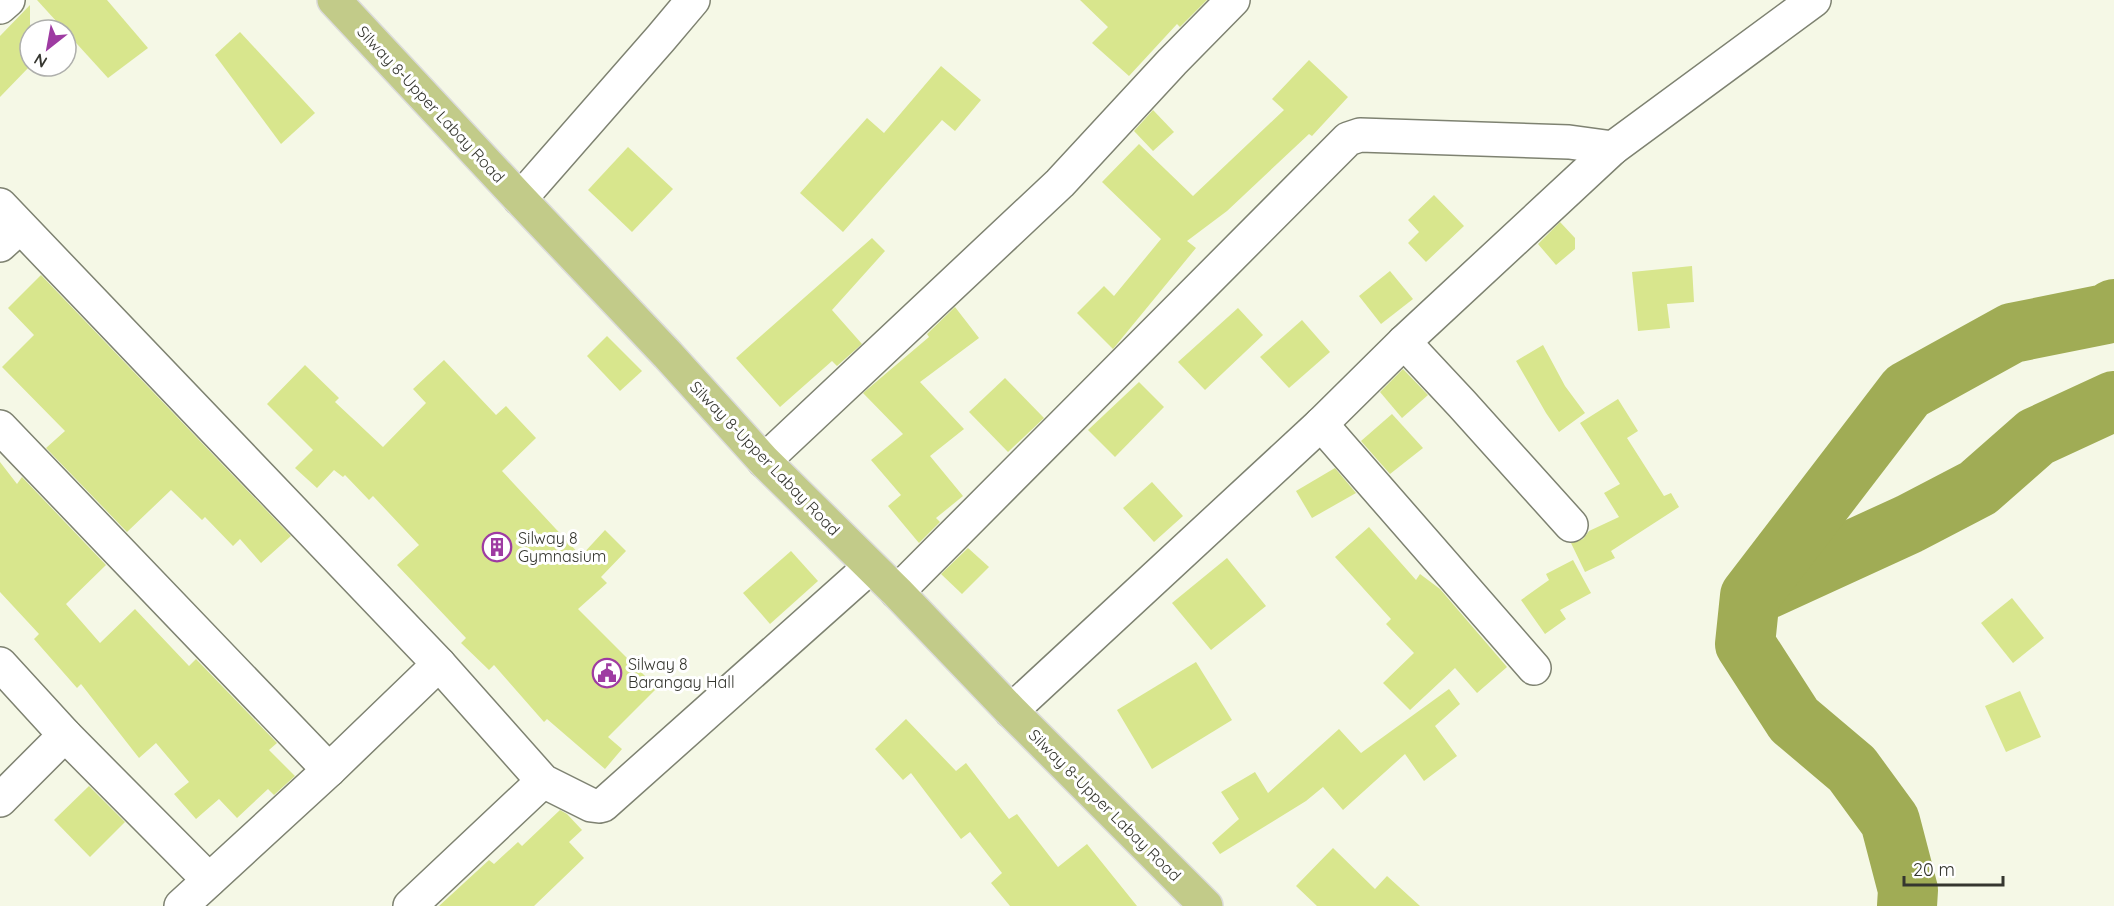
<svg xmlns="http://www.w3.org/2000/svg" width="2114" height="906" viewBox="0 0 2114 906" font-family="Quicksand,sans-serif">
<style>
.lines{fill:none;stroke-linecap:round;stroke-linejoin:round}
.river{stroke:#a0ac55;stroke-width:60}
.building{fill:#d8e68d}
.minor-casing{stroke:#7e8271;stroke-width:36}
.major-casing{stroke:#dbdbda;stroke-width:36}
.minor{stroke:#fff;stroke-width:33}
.major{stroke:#c2cb89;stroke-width:33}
.labels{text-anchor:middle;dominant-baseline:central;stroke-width:6;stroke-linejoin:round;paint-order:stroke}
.street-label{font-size:16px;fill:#35362f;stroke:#fff}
.poi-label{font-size:16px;fill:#35362f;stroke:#fff;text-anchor:start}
</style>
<rect width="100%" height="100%" fill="#f5f8e6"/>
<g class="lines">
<!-- river -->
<g class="river">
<path d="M 1756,594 L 1909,524 L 1978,488 L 2036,437 L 2114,401"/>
<path d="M 1907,906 L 1908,890 L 1890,821 L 1852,769 L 1794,720 L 1745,644 L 1750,596 L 1907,391 L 2012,333 L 2106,314 L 2114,309"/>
</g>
</g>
<!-- building -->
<g class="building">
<path d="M 37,0 L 107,0 L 148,48 L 108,78 Z"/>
<path d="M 1080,0 L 1207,0 L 1180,27 L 1177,24 L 1129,76 L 1092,43 L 1108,27 Z"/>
<path d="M 30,5 L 30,66 L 0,97 L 0,36 Z"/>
<path d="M 240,32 L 315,113 L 281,144 L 215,55 Z"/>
<path d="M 1309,60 L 1348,97 L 1312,136 L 1309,134 L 1227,211 L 1187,241 L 1196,248 L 1113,349 L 1077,313 L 1104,286 L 1114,296 L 1161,239 L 1102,182 L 1139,144 L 1193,196 L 1284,110 L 1272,99 Z"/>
<path d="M 941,66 L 981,100 L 955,131 L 942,120 L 843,232 L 800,193 L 867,118 L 884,133 Z"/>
<path d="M 1153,110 L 1174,132 L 1153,151 L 1134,131 Z"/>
<path d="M 628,147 L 673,189 L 632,232 L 588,190 Z"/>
<path d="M 1434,195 L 1464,226 L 1426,262 L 1408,243 L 1419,232 L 1408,220 Z"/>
<path d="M 1560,222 L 1575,238 L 1575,249 L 1556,265 L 1538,244 Z"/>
<path d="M 872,238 L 885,251 L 832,310 L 862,344 L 837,366 L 832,361 L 780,407 L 736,358 Z"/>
<path d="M 1692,266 L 1694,302 L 1667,304 L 1670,328 L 1638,331 L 1632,272 Z"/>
<path d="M 1390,271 L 1413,299 L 1381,324 L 1359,296 Z"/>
<path d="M 41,275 L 291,536 L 261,563 L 240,539 L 233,546 L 205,517 L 202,520 L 171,490 L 127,532 L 46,448 L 65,431 L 2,367 L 34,335 L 8,308 Z"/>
<path d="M 955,307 L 979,338 L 920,382 L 964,429 L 930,456 L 963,496 L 936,518 L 940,522 L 919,543 L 888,506 L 901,495 L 871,460 L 903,434 L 863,393 L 929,337 L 927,334 Z"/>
<path d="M 1238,308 L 1263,335 L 1205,390 L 1178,362 Z"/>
<path d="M 1302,320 L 1330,352 L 1289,388 L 1260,357 Z"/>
<path d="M 607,336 L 642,371 L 620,391 L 587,356 Z"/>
<path d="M 1543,345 L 1565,386 L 1585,413 L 1559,432 L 1546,413 L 1516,361 Z"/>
<path d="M 444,360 L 496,415 L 506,406 L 536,438 L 502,471 L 581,556 L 605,530 L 626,551 L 601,577 L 607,583 L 578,609 L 657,688 L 608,737 L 622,749 L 605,769 L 547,719 L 544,722 L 494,665 L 489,670 L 461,643 L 466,638 L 397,565 L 419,545 L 373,496 L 369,500 L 345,475 L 343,477 L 334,470 L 317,488 L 295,468 L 313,450 L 267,404 L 305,365 L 339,398 L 335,402 L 383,447 L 426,403 L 413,389 Z"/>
<path d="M 1403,369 L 1428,395 L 1402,418 L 1380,392 Z"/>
<path d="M 1005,378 L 1044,418 L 1008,452 L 969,412 Z"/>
<path d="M 1139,382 L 1164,407 L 1115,457 L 1088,430 Z"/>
<path d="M 1618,399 L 1638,431 L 1627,438 L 1664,496 L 1671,493 L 1679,507 L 1611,551 L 1615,558 L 1585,572 L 1571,543 L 1583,539 L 1589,531 L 1619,517 L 1604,493 L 1620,484 L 1580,423 Z"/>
<path d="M 1392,414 L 1423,448 L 1390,474 L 1361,441 Z"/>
<path d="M 0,462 L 17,484 L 22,477 L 106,565 L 66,604 L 100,643 L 135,609 L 189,666 L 196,659 L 277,743 L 269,750 L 295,776 L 274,795 L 268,789 L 237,818 L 219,799 L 196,819 L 174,794 L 189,782 L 156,743 L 139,758 L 81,684 L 77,688 L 34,639 L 39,634 L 0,592 Z"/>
<path d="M 1335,468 L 1356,493 L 1312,518 L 1296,491 Z"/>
<path d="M 1152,482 L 1183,516 L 1154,542 L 1123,508 Z"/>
<path d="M 1369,527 L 1416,580 L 1420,574 L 1440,589 L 1507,667 L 1477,693 L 1455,668 L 1410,710 L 1383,683 L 1414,653 L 1386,624 L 1391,619 L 1335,557 Z"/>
<path d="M 968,548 L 989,567 L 962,594 L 941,574 Z"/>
<path d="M 791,551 L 818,581 L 770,624 L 743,593 Z"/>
<path d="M 1227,558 L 1266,606 L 1211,650 L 1172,603 Z"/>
<path d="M 1573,560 L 1591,593 L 1560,610 L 1566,619 L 1545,634 L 1521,600 L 1549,580 L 1546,574 Z"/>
<path d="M 2012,598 L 2044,638 L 2013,663 L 1981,623 Z"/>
<path d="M 1196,662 L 1232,720 L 1152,769 L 1117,710 Z"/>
<path d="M 1449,689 L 1460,704 L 1435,726 L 1457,756 L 1424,781 L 1405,754 L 1343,810 L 1323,787 L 1306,801 L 1220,854 L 1212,843 L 1239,819 L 1221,792 L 1255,772 L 1268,793 L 1339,729 L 1361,753 Z"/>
<path d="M 2020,691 L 2041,737 L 2006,752 L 1985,706 Z"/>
<path d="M 906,719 L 956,771 L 966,763 L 1009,819 L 1017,814 L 1058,867 L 1087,844 L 1137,906 L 1010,906 L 991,883 L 1002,873 L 970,832 L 961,839 L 911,773 L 903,780 L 875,749 Z"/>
<path d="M 89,786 L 125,822 L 90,857 L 54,820 Z"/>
<path d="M 560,810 L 567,814 L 582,830 L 569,842 L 584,858 L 534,906 L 439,906 L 489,860 L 494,864 L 518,842 L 522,846 Z"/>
<path d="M 1333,848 L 1375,889 L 1387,876 L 1420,906 L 1317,906 L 1296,886 Z"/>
</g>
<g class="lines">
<!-- minor casing -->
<g class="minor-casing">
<g id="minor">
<path d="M 0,7 L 8,0"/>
<path d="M 520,199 L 661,38 L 693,0"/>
<path d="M 0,205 L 439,664 L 543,781 L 591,805 L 599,806 L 603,805 L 870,567"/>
<path d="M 0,245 L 20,227"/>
<path d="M 1404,342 L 1462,404 L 1571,525"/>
<path d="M 1321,424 L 1534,668"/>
<path d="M 0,427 L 329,770"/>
<path d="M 764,461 L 1060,183 L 1172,62 L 1233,0"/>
<path d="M 897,592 L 1348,139 L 1360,135 L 1569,142 L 1613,148"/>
<path d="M 0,664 L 65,735 L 209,880"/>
<path d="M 1011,711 L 1321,424 L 1404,342 L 1613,148 L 1814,0"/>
<path d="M 0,800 L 65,735"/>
<path d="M 181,906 L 329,770 L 439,664"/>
<path d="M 410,906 L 543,781"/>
</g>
</g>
<!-- major casing -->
<g class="major-casing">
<path id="major" d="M 334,0 L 520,199 L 668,355 L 764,461 L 897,592 L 1011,711 L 1206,906"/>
</g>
<!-- minor -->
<use href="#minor" class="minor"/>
<!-- major -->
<use href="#major" class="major"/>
</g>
<!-- icons -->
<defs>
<g id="building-ring" transform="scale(1.5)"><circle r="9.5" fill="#fff" stroke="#9e3ba2" stroke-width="1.5"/><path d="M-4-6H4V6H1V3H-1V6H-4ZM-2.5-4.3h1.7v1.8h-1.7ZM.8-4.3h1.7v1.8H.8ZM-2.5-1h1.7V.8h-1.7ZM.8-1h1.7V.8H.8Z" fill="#9e3ba2"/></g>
<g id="civic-ring" transform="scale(1.5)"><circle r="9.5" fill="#fff" stroke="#9e3ba2" stroke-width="1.5"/><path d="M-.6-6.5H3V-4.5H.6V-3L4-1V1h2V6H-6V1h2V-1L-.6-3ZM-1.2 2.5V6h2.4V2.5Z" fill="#9e3ba2"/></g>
</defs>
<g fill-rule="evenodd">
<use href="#building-ring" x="497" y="547"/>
<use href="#civic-ring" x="607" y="673"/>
</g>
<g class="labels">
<!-- street labels -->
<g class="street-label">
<text transform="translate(431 104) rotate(47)">Silway 8-Upper Labay Road</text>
<text transform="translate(765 458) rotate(46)">Silway 8-Upper Labay Road</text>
<text transform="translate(1105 805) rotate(45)">Silway 8-Upper Labay Road</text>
</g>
<!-- poi labels -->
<g class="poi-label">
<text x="518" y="538">Silway 8<tspan x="518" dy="18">Gymnasium</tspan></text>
<text x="628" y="664">Silway 8<tspan x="628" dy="18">Barangay Hall</tspan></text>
</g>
</g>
<!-- north arrow -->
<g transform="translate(48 48) rotate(211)"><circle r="28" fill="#ffffff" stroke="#aeafac" stroke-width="1.5"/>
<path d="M0-4.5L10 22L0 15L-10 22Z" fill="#9e3ba2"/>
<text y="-9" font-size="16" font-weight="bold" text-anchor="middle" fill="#35362f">N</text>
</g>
<!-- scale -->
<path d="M1904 876v9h99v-9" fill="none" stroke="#35362f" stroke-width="3"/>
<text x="1913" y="876" font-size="18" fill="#35362f" stroke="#ffffff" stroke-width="4.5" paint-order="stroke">20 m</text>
</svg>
